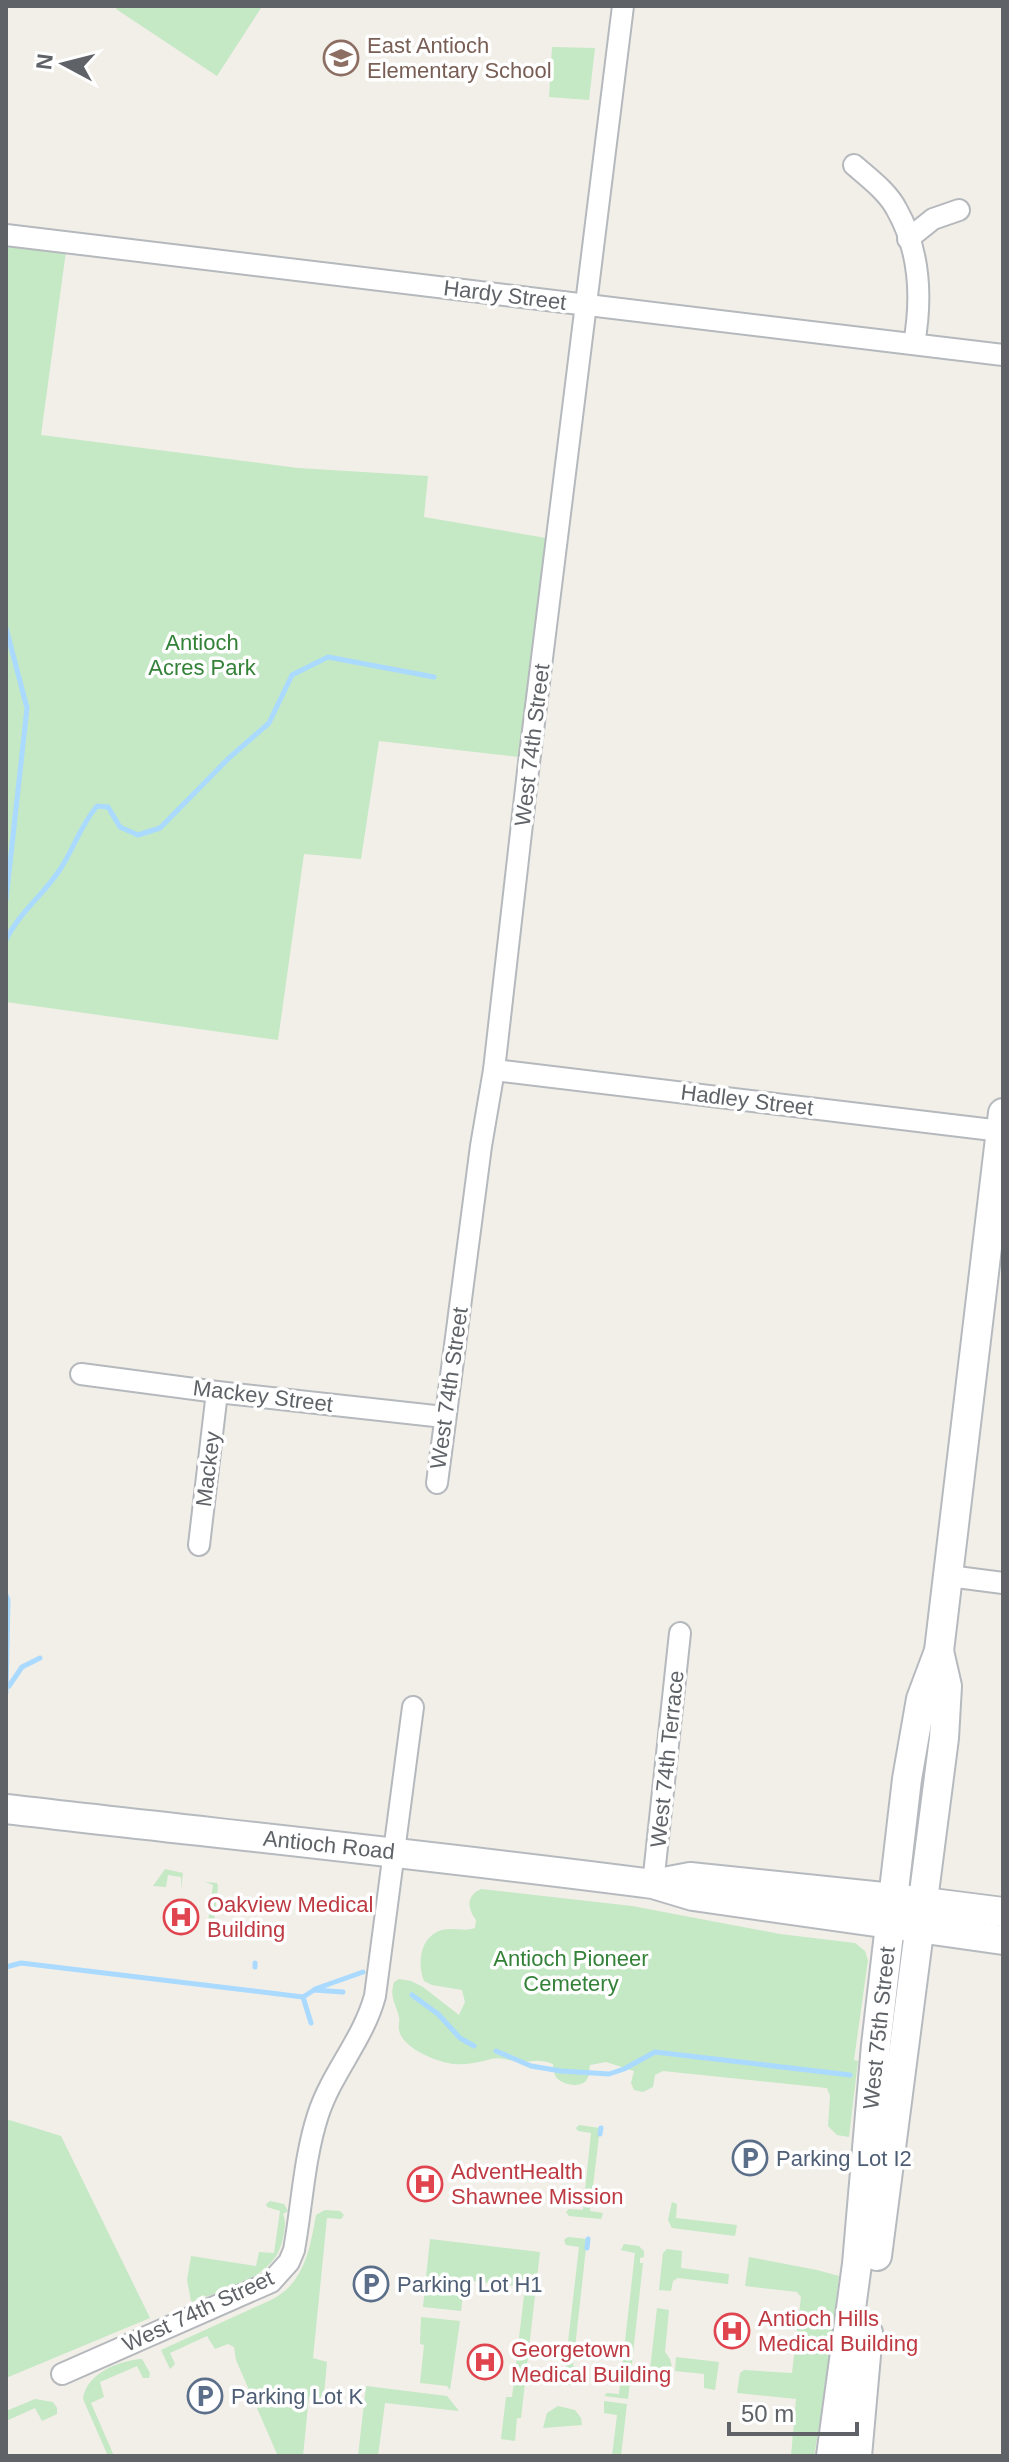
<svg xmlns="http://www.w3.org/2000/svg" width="1009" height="2462" viewBox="0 0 1009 2462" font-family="Arial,sans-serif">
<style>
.green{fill:#c5e8c5}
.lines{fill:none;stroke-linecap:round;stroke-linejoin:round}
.stream{stroke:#aadaff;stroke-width:5}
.minor-casing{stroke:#b5b8bc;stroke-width:24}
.secondary-casing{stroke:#b6babf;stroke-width:32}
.minor{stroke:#fff;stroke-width:20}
.secondary{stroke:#fff;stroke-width:28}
.labels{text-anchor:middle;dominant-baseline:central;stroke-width:7;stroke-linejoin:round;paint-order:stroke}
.education-label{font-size:22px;fill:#785e54;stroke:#fff;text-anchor:start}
.street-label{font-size:22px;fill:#5f6368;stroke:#fff}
.park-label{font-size:22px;fill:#348238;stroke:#fff}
.health-label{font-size:22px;fill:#be3a42;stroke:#fff;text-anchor:start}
.service-label{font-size:22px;fill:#4e5e75;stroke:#fff;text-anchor:start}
</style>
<rect width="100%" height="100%" fill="#f1efe8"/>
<!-- green -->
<g class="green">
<path d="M 118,6 L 258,6 L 261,8 L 217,76 L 116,9 Z"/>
<path d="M 552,47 L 595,48 L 589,100 L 549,97 Z"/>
<path d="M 6,244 L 66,251 L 41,435 L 298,468 L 428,476 L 424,517 L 546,538 L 519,757 L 379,741 L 361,859 L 304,854 L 278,1040 L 6,1002 Z"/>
<path d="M 165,1869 L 183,1873 L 181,1889 L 181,1877 L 168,1875 L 166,1887 L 153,1886 Z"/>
<path d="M 205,1882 L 217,1883 L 218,1886 L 213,1931 L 206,1937 L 213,1885 Z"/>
<path d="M 481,1889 L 632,1906 L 780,1934 L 855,1943 L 865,1951 L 868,1960 L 854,2060 L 858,2061 L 849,2137 L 837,2135 L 828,2126 L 830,2096 L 827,2088 L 663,2071 L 655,2075 L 653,2087 L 643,2092 L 634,2090 L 631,2083 L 634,2071 L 606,2062 L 590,2065 C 589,2070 590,2075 587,2079 C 582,2089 562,2085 556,2077 C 554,2074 553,2067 553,2064 C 541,2059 534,2061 522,2062 C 512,2062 502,2056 491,2059 C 480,2062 467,2065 455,2064 C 438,2063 402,2048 399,2030 C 398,2026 400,2021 399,2017 C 396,2003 389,1998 394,1982 L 399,1979 L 411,1981 L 423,1987 L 459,2015 L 465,2002 L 462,1990 L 432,1985 L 424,1981 C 417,1964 420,1936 442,1930 C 453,1927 464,1932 475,1928 L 476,1920 C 467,1908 466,1896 481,1889 Z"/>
<path d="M 6,2119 L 61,2136 L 150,2318 L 6,2378 Z"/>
<path d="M 579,2125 L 600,2128 L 590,2211 L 603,2213 L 601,2219 L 569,2216 L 566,2212 L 569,2209 L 583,2210 L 591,2133 L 578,2131 L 576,2128 Z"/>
<path d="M 270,2201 L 284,2204 L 288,2211 L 283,2214 C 286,2220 285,2229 283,2238 C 276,2275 237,2284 206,2297 L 203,2295 L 193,2302 L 191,2301 L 187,2280 L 191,2256 L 256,2266 L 259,2252 L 274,2253 L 280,2211 L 267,2207 L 266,2204 Z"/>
<path d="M 672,2202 L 677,2204 L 676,2218 L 737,2225 L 735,2236 L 672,2228 L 668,2220 Z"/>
<path d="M 325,2210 L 340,2211 L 344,2215 L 341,2219 L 327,2218 L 313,2358 L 327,2362 L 324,2395 L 321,2398 L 309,2396 L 303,2456 L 274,2456 L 277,2454 L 236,2360 L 234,2347 L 228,2344 L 215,2349 L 207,2336 L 170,2353 L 175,2364 L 170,2369 L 161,2350 L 271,2300 C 305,2283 310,2248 316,2215 Z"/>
<path d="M 568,2237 L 587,2239 L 573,2366 L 584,2368 L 587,2373 C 579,2387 568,2386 553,2384 L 549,2380 L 552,2376 L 564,2377 L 579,2247 L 566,2245 L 564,2240 Z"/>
<path d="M 430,2239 L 540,2252 L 521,2418 L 517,2418 L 515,2441 L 501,2439 L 506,2397 L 512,2397 L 525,2287 L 465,2280 L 461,2311 L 423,2307 Z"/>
<path d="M 624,2244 L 639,2246 L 644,2251 L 644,2257 L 640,2258 L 640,2263 L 643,2263 L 628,2399 L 604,2396 L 607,2393 L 619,2394 L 635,2253 L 621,2250 Z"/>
<path d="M 667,2249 L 682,2251 L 681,2268 L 729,2274 L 728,2284 L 678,2278 L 673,2281 L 671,2291 L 659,2290 L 663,2253 Z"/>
<path d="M 749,2257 L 817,2270 L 839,2276 L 829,2369 L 814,2456 L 791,2456 L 796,2399 L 737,2393 L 740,2373 L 744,2370 L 792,2373 L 801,2297 L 797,2292 L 745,2286 Z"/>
<path d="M 657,2308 L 669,2310 L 665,2352 C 675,2364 672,2370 666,2384 L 652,2382 L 649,2378 Z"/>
<path d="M 421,2317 L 460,2321 L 450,2390 L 447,2386 L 420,2383 L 424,2345 L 420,2344 Z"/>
<path d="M 676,2357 L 719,2362 L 715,2390 L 704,2388 L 704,2374 L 675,2371 Z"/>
<path d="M 142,2359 L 150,2373 L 149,2378 L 143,2378 L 137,2366 L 100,2382 L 104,2397 L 91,2403 L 114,2456 L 108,2456 L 83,2399 C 86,2374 119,2360 142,2359 Z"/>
<path d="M 366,2386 L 447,2396 L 459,2411 L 385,2403 L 378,2456 L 358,2456 Z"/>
<path d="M 35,2399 L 53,2402 L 57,2408 L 57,2414 L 42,2421 L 35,2408 L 6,2421 L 6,2411 Z"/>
<path d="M 604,2401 L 627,2404 L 621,2456 L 612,2456 L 617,2415 L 604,2413 Z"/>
<path d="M 558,2406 L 575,2410 L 581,2418 L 582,2425 L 543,2428 L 547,2413 Z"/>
</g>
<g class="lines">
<!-- stream -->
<g class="stream">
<path d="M 6,628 L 27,708 L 6,900"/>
<path d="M 6,940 C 19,913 43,895 59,871 C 74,849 80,826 97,806 L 108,807 L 120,827 L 138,835 L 160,828 L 229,758 L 269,723 L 292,675 L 328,657 L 434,677"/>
<path d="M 6,1595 L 8,1600 L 6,1693"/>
<path d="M 9,1686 L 22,1667 L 40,1658"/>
<path d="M 6,1967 L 21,1963 L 303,1997 L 314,1990 L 343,1992"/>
<path d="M 255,1967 L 255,1963"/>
<path d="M 315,1989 L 363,1972"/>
<path d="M 412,1995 L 438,2014 L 460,2038 L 474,2046"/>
<path d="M 303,1997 L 311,2023"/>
<path d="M 496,2051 L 531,2066 L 561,2071 L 609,2074 L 624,2069 L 655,2052 L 850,2075"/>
<path d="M 600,2134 L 601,2128"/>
<path d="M 587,2248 L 588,2239"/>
</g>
<!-- minor casing -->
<g class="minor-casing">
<g id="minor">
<path d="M 854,165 C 869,178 888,192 897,210 C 920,251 922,299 914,344"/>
<path d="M 6,235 L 1003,355"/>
<path d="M 908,239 L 933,219 L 959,210"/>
<path d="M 494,1070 L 1001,1131"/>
<path d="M 81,1374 L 217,1392 L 444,1417"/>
<path d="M 437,1483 L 481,1146 L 494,1070 L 528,771 L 623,6"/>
<path d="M 199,1545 L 217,1392"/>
<path d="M 949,1576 L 1003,1583"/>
<path d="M 653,1884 L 680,1633"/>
<path d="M 62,2374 L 271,2282 L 289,2262 L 294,2250 C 302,2206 304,2158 318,2115 C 332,2072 363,2040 375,1996 L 413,1707"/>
</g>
</g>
<!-- secondary casing -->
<g class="secondary-casing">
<g id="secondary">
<path d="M 6,1809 C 222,1834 437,1856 653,1884 L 693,1896 L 1003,1940"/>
<path d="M 669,1881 L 690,1877 L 893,1898 L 1003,1912"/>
<path d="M 877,2256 L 944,1738 L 947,1686 L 939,1651"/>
<path d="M 831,2456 L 857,2264 L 876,2045 L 907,1779 L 921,1699 L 939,1651 L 1003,1113"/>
<path d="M 857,2456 L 868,2333"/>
</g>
</g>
<!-- minor -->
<use href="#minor" class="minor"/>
<!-- secondary -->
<use href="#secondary" class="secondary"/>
</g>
<!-- icons -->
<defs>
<g id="school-ring" transform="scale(1.8)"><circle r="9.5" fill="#fff" stroke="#8d6e63" stroke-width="1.5"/><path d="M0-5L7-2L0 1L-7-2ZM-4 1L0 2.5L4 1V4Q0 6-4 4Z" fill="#8d6e63"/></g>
<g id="hospital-ring" transform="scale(1.8)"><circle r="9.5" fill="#fff" stroke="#e0444e" stroke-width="1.5"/><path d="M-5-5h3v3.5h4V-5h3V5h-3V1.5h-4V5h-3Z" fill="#e0444e"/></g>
<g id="parking-ring" transform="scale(1.8)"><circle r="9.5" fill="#fff" stroke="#5c6f8a" stroke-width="1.5"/><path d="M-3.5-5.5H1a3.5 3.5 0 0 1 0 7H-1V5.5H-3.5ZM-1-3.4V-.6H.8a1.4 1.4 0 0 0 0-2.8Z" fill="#5c6f8a"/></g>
</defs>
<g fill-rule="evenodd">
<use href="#school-ring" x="341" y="58"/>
<use href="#hospital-ring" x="181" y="1917"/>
<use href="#parking-ring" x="750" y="2158"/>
<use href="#hospital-ring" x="425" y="2184"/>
<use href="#parking-ring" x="371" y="2284"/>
<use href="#hospital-ring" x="732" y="2331"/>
<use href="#hospital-ring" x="485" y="2362"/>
<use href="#parking-ring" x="205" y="2396"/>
</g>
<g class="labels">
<!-- education labels -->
<g class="education-label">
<text x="367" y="45">East Antioch<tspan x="367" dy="25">Elementary School</tspan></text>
</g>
<!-- street labels -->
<g class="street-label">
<text transform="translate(505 295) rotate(7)">Hardy Street</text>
<text transform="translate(532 745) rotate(-83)">West 74th Street</text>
<text transform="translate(747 1100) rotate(7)">Hadley Street</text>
<text transform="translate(449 1388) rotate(-82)">West 74th Street</text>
<text transform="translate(263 1396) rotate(7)">Mackey Street</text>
<text transform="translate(208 1469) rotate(-83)">Mackey</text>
<text transform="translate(667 1759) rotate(-84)">West 74th Terrace</text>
<text transform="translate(329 1845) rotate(6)">Antioch Road</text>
<text transform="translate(879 2028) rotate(-84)">West 75th Street</text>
<text transform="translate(198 2311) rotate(-25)">West 74th Street</text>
</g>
<!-- park labels -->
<g class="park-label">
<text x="202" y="642">Antioch<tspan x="202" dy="25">Acres Park</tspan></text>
<text x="571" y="1958">Antioch Pioneer<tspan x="571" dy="25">Cemetery</tspan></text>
</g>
<!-- health labels -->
<g class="health-label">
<text x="207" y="1904">Oakview Medical<tspan x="207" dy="25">Building</tspan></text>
<text x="451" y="2171">AdventHealth<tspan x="451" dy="25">Shawnee Mission</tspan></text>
<text x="758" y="2318">Antioch Hills<tspan x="758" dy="25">Medical Building</tspan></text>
<text x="511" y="2349">Georgetown<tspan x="511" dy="25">Medical Building</tspan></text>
</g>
<!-- service labels -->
<g class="service-label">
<text x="776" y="2158">Parking Lot I2</text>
<text x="397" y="2284">Parking Lot H1</text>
<text x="231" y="2396">Parking Lot K</text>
</g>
</g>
<!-- border -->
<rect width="1009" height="2462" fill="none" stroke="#5f6368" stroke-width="16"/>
<!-- north arrow -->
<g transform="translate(64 64) rotate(277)" stroke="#ffffff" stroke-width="6" paint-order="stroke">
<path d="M0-6L14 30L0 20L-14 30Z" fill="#5f6368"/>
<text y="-12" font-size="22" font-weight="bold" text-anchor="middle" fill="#5f6368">N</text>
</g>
<!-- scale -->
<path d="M729 2422v12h128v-12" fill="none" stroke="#5f6368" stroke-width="4"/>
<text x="741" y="2422" font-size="24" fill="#5f6368" stroke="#ffffff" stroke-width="6" paint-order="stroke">50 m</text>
</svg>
